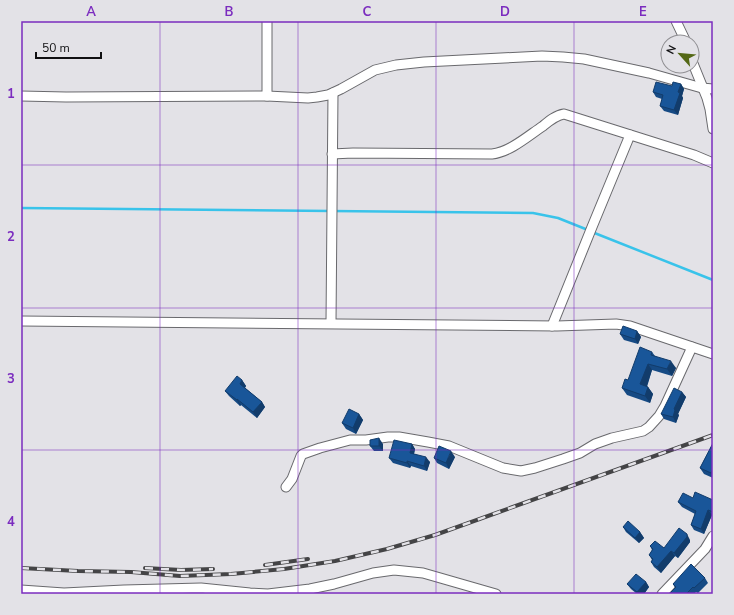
<svg xmlns="http://www.w3.org/2000/svg" width="734" height="615" viewBox="0 0 734 615" font-family="'Nunito Sans',sans-serif">
<style>
.lines{fill:none;stroke-linecap:round;stroke-linejoin:round}
.stream{stroke:#39c3ea;stroke-width:2.5}
.minor-casing{stroke:#69696d;stroke-width:11}
.minor{stroke:#fff;stroke-width:9}
.rail-casing{stroke:#444446;stroke-width:4}
.rail{stroke:#e3e2e7;stroke-width:2.5;stroke-dasharray:8;stroke-linecap:butt}
.wall{fill:#164a84}
.shaded-wall{fill:#123c6b}
.building{fill:#195699;stroke:#123c6b}
.grid{fill:none;stroke:#7b2cbf;stroke-width:1;stroke-opacity:0.55}
.neatline{fill:none;stroke:#7b2cbf;stroke-width:1.5}
.grid-label{font-size:13px;text-anchor:middle;font-weight:bold;fill:#7b2cbf}
</style>
<rect width="100%" height="100%" fill="#e3e2e7"/>
<g class="lines">
<!-- stream -->
<g class="stream">
<path d="M 21,208 L 533,213 L 558,218 L 588,230"/>
<path d="M 592,232 L 713,280"/>
</g>
<!-- minor casing -->
<g class="minor-casing">
<g id="minor">
<path d="M 676,21 L 686,42"/>
<path d="M 692,61 L 707,98 L 710,109 L 713,129"/>
<path d="M 21,96 L 66,97 L 267,96 L 308,98 L 317,97 L 328,95 L 341,89 L 375,70 L 396,65 L 424,62 L 542,56 L 563,57 L 584,59 L 649,73 L 702,88 L 713,89"/>
<path d="M 267,96 L 267,21"/>
<path d="M 332,154 L 353,153 L 492,154 C 510,152 528,136 543,126 C 549,121 556,115 564,114 L 694,155 L 713,163"/>
<path d="M 21,321 L 557,326 L 616,324 L 630,326 L 713,354"/>
<path d="M 331,323 L 333,93"/>
<path d="M 552,326 L 592,227 L 630,135"/>
<path d="M 286,487 L 292,479 L 301,456 L 303,454 L 320,448 L 350,440 L 366,440 L 388,437 L 399,437 L 428,442 L 449,446 L 503,468 L 521,471 L 535,468 L 563,459 L 580,453 L 595,444 L 612,438 L 643,431 L 649,427 L 659,416 L 665,406 L 692,347"/>
<path d="M 21,590 L 64,593 L 124,590 L 201,588 L 250,593 L 268,594 L 310,589 L 334,584 L 373,573 L 394,570 L 423,573 L 496,594"/>
<path d="M 662,594 L 705,549 L 713,536"/>
</g>
</g>
<!-- minor -->
<use href="#minor" class="minor"/>
<!-- rail casing -->
<g class="rail-casing">
<g id="rail">
<path d="M 265,565 L 308,559"/>
<path d="M 21,568 L 78,571 L 131,572 L 180,576 L 231,574 L 284,569 L 335,561 L 387,549 L 435,535 L 713,435"/>
<path d="M 145,568 L 181,570 L 213,569"/>
</g>
</g>
<!-- rail -->
<use href="#rail" class="rail"/>
</g>
<!-- wall -->
<g class="wall">
<path d="M 681,84 L 684,89 L 682,96 L 683,98 L 678,115 L 664,111 L 660,106 L 662,99 L 656,97 L 653,92 Z"/>
<path d="M 637,331 L 641,337 L 638,344 L 624,340 L 620,334 Z"/>
<path d="M 652,352 L 655,356 L 676,368 L 672,376 L 652,370 L 647,387 L 648,387 L 653,394 L 650,403 L 627,395 L 622,388 Z"/>
<path d="M 242,380 L 246,386 L 245,388 L 262,402 L 265,407 L 257,418 L 241,405 L 240,406 L 229,396 L 225,391 Z"/>
<path d="M 682,392 L 686,397 L 678,414 L 679,415 L 676,423 L 664,419 L 661,414 Z"/>
<path d="M 359,414 L 363,420 L 356,434 L 346,429 L 342,423 Z"/>
<path d="M 713,443 L 713,478 L 704,474 L 700,468 Z"/>
<path d="M 383,444 L 383,451 L 374,451 L 370,446 Z"/>
<path d="M 412,444 L 415,449 L 414,454 L 430,462 L 427,471 L 411,466 L 410,468 L 393,463 L 389,458 Z"/>
<path d="M 455,457 L 449,469 L 437,463 L 434,458 Z"/>
<path d="M 693,498 L 713,500 L 713,515 L 712,515 L 704,534 L 694,530 L 691,525 L 695,514 L 682,507 L 678,502 Z"/>
<path d="M 623,527 L 640,532 L 644,538 L 639,543 L 626,532 Z"/>
<path d="M 690,540 L 690,542 L 678,558 L 675,556 L 661,573 L 654,567 L 651,562 L 652,560 L 649,555 L 652,550 L 650,546 L 664,548 Z"/>
<path d="M 705,578 L 708,583 L 698,593 L 696,592 L 694,594 L 670,594 L 675,588 L 673,584 Z"/>
<path d="M 646,582 L 649,587 L 644,594 L 637,594 L 631,589 L 627,584 Z"/>
</g>
<!-- shaded-wall -->
<g class="shaded-wall">
<path d="M 681,84 L 684,89 L 682,96 L 683,98 L 678,115 L 674,110 L 678,92 Z"/>
<path d="M 637,331 L 641,337 L 638,344 L 635,339 Z"/>
<path d="M 671,361 L 676,368 L 672,376 L 667,369 Z"/>
<path d="M 648,364 L 652,370 L 645,391 L 640,384 Z"/>
<path d="M 242,380 L 246,386 L 244,389 L 240,384 Z"/>
<path d="M 648,387 L 653,394 L 650,403 L 645,396 Z"/>
<path d="M 682,392 L 686,397 L 678,414 L 679,415 L 676,423 L 673,417 L 674,409 Z"/>
<path d="M 237,399 L 241,405 L 240,406 L 237,400 Z"/>
<path d="M 262,402 L 265,407 L 257,418 L 253,412 Z"/>
<path d="M 359,414 L 363,420 L 356,434 L 353,428 Z"/>
<path d="M 379,438 L 383,444 L 383,451 L 379,446 Z"/>
<path d="M 412,444 L 415,449 L 413,458 L 410,453 Z"/>
<path d="M 451,451 L 455,457 L 449,469 L 446,463 Z"/>
<path d="M 426,457 L 430,462 L 427,471 L 424,466 Z"/>
<path d="M 407,461 L 411,466 L 410,468 L 407,463 Z"/>
<path d="M 713,469 L 713,476 L 711,473 Z"/>
<path d="M 708,510 L 712,515 L 704,534 L 701,529 Z"/>
<path d="M 640,532 L 644,538 L 639,543 L 635,538 Z"/>
<path d="M 687,534 L 690,540 L 690,542 L 678,558 L 674,553 Z"/>
<path d="M 671,551 L 675,556 L 661,573 L 657,567 Z"/>
<path d="M 646,582 L 649,587 L 644,594 L 639,594 L 637,592 Z"/>
</g>
<!-- building -->
<g class="building">
<path d="M 656,82 L 672,86 L 673,82 L 681,84 L 678,92 L 680,93 L 674,110 L 660,106 L 663,95 L 653,92 Z"/>
<path d="M 623,326 L 637,331 L 635,339 L 620,334 Z"/>
<path d="M 640,347 L 652,352 L 651,355 L 671,361 L 667,369 L 648,364 L 640,384 L 648,387 L 645,396 L 622,388 L 625,379 L 628,380 Z"/>
<path d="M 237,376 L 242,380 L 240,384 L 262,402 L 253,412 L 237,399 L 237,400 L 225,391 Z"/>
<path d="M 674,388 L 682,392 L 674,409 L 675,410 L 673,417 L 661,414 Z"/>
<path d="M 349,409 L 359,414 L 353,428 L 342,423 Z"/>
<path d="M 379,438 L 379,446 L 370,446 L 370,440 Z"/>
<path d="M 394,440 L 412,444 L 410,453 L 426,457 L 424,466 L 407,461 L 407,463 L 389,458 Z"/>
<path d="M 713,443 L 713,469 L 711,473 L 700,468 Z"/>
<path d="M 439,446 L 451,451 L 446,463 L 434,458 Z"/>
<path d="M 695,492 L 713,500 L 713,512 L 708,510 L 701,529 L 691,525 L 696,511 L 678,502 L 683,493 L 693,498 Z"/>
<path d="M 628,521 L 640,532 L 635,538 L 623,527 Z"/>
<path d="M 679,528 L 687,534 L 687,537 L 674,553 L 671,551 L 657,567 L 651,562 L 653,559 L 649,555 L 653,549 L 650,546 L 655,541 L 664,548 Z"/>
<path d="M 691,564 L 705,578 L 694,588 L 693,587 L 686,594 L 671,594 L 670,593 L 676,587 L 673,584 Z"/>
<path d="M 636,574 L 646,582 L 637,592 L 627,584 Z"/>
</g>
<!-- grid -->
<path class="grid" d="M 160,21 L 160,594M 298,21 L 298,594M 436,21 L 436,594M 574,21 L 574,594M 21,165 L 713,165M 21,308 L 713,308M 21,450 L 713,450"/>
<!-- border -->
<rect width="734" height="615" fill="none" stroke="#e3e2e7" stroke-width="44"/>
<!-- north arrow -->
<g transform="translate(680 54) rotate(297)"><circle r="19" fill="#e3e2e7" stroke="#8f8e92"/>
<path d="M0-3L7 15L0 10L-7 15Z" fill="#546816"/>
<text y="-6" font-size="11" font-weight="bold" text-anchor="middle" fill="#101012">N</text>
</g>
<!-- scale -->
<path d="M36 52v6h65v-6" fill="none" stroke="#101012" stroke-width="2"/>
<text x="42" y="52" font-size="12" fill="#101012" stroke="#e3e2e7" stroke-width="3" paint-order="stroke">50 m</text>
<rect x="22" y="22" width="690" height="571" class="neatline"/>
<g class="grid-label">
<text x="91" y="16">A</text>
<text x="229" y="16">B</text>
<text x="367" y="16">C</text>
<text x="505" y="16">D</text>
<text x="643" y="16">E</text>
<text x="11" y="98">1</text>
<text x="11" y="241">2</text>
<text x="11" y="383">3</text>
<text x="11" y="526">4</text>
</g>
</svg>
